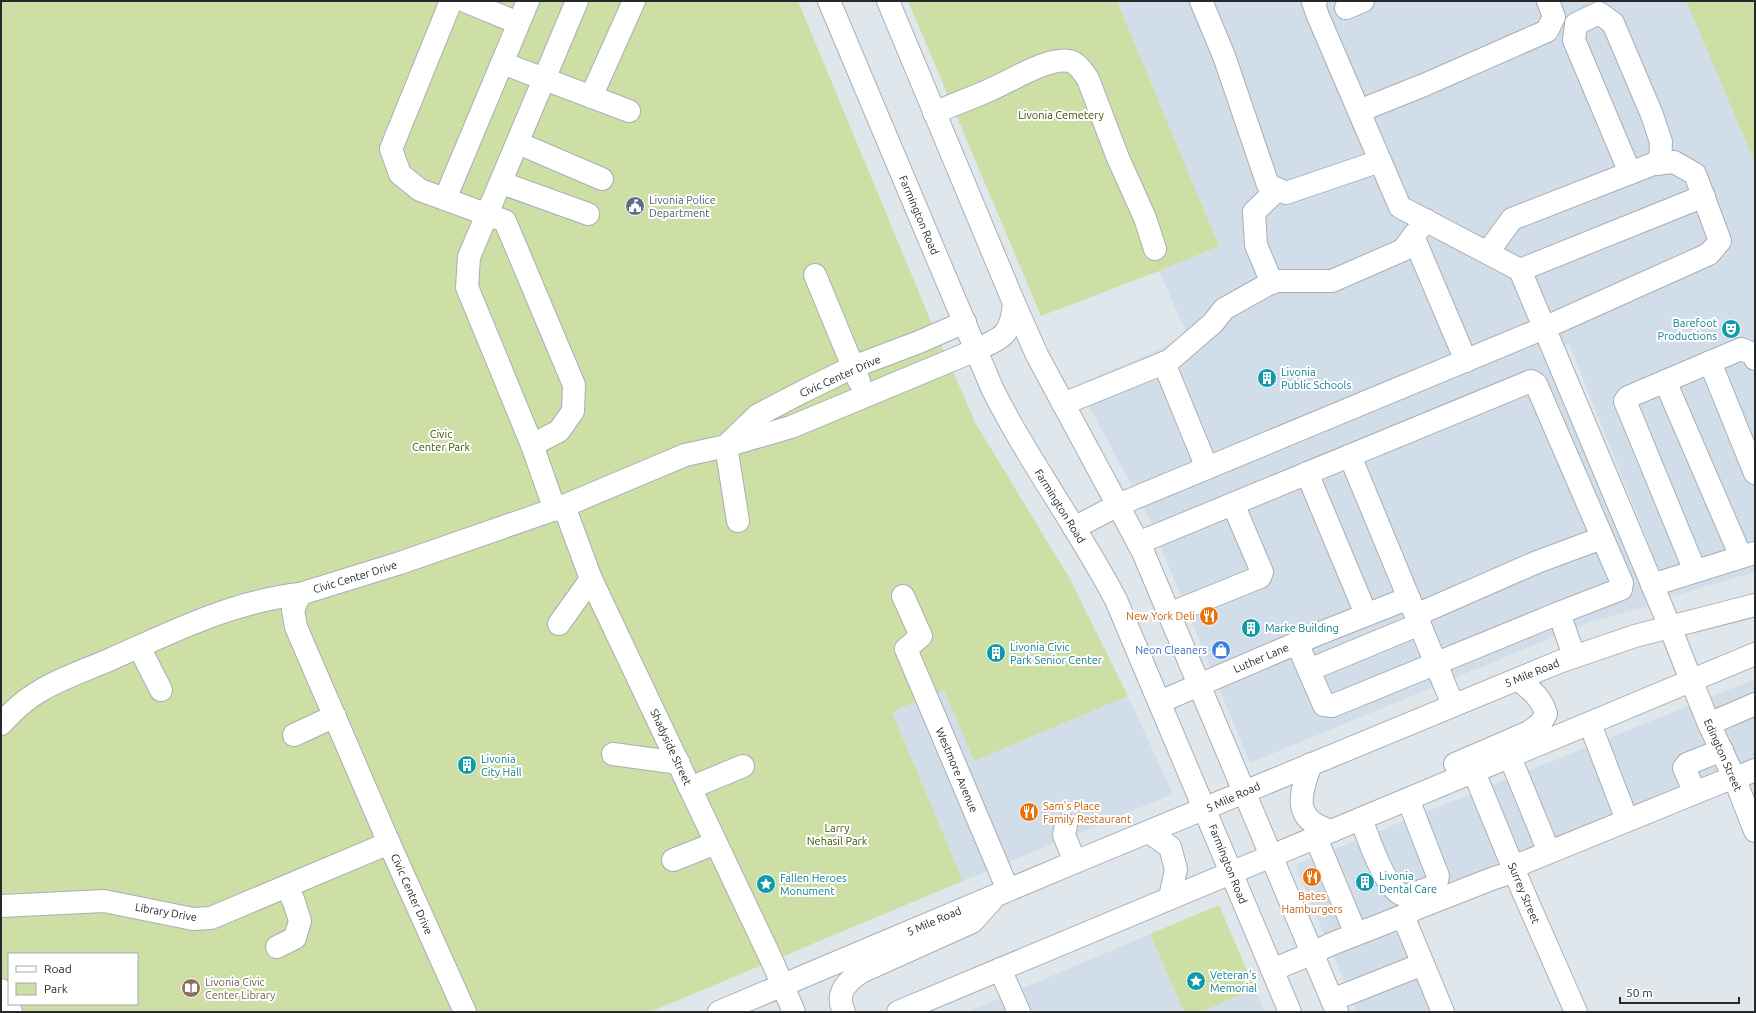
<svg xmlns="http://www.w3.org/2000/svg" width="1756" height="1013" viewBox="0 0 1756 1013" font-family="Ubuntu,sans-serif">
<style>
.built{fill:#d1dee9}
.green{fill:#cddfa5;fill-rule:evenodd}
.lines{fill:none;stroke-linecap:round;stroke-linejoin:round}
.minor-casing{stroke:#a8aeb3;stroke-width:24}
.major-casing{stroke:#a8aeb3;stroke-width:24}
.minor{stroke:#fff;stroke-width:22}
.major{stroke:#fff;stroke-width:22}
.labels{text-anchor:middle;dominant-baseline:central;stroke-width:4;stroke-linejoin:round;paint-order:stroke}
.park-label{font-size:11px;fill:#3e4f03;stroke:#fff}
.service-label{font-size:11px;fill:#4e5e75;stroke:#fff;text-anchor:start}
.street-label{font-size:11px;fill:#26282a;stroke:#fff}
.culture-label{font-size:11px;fill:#0d838f;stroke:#fff;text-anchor:start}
.food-label{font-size:11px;fill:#c56008;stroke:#fff;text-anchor:end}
.shop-label{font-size:11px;fill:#366cbe;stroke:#fff;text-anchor:end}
.education-label{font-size:11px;fill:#785e54;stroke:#fff;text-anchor:start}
</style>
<rect width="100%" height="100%" fill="#e0e7ec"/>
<!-- built -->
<g class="built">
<path d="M 1117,1 L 1686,1 L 1755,163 L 1755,572 L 1670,597 L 1569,344 L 1544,350 L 1650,606 L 1590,622 L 1250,763 L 1146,511 L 1077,385 L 1188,337 L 1159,271 L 1219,246 Z"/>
<path d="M 1755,679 L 1755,770 L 1403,916 L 1444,1012 L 1357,1012 L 1295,865 Z"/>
<path d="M 944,690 L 974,761 L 1128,696 L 1173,794 L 963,881 L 892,712 Z"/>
<path d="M 1150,934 L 1184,1012 L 967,1012 Z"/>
<path d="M 1255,989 L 1264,1012 L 1201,1012 Z"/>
</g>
<!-- green -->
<g class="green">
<path d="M 1,1 L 798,1 L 930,319 L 976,424 L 1070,579 L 1128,696 L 974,761 L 944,690 L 892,712 L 963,881 L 650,1012 L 1,1012 ZM 9,954 L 137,954 L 137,1004 L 9,1004 Z"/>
<path d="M 908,1 L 1117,1 L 1219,246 L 1159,271 L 1041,316 Z"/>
<path d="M 1686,1 L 1755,1 L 1755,163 Z"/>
<path d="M 1219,905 L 1255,989 L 1201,1012 L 1184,1012 L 1150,934 Z"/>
</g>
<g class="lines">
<!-- minor casing -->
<g class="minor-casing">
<g id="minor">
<path d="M 451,1 L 391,149 L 400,174 L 420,190 L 505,221 L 574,385 L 573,411 L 559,431 L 532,445"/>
<path d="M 465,1 L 518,23"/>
<path d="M 1201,1 L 1224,56 L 1268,185 L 1286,193 L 1380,161"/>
<path d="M 1316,1 L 1313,2 L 1318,16 L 1400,207 L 1520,270 L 1670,627"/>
<path d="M 1346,8 L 1363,1"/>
<path d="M 502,63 L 629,111"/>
<path d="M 591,97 L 634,1"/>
<path d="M 1359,111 L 1424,85 L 1547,31 L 1554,17 L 1548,1"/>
<path d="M 934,113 C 954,104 975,97 994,88 C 1012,80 1049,57 1069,61 C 1077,62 1084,73 1088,79 L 1118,158 L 1145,218 L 1155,249"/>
<path d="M 518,143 L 602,179"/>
<path d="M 1630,173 L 1574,40 L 1576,24 L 1599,13 L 1613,23 L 1652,115 L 1661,142 L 1660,164"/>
<path d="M 502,183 L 588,214"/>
<path d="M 445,199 L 528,1"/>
<path d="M 1413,236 L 1466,361"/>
<path d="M 1520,270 L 1704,196"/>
<path d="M 815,275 L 859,381"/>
<path d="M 1272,283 L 1256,245 L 1254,212 L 1278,189"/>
<path d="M 1710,362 L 1755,473"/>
<path d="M 1164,363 L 1207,468"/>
<path d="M 1665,381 L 1741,557"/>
<path d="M 1063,404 L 1169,361 L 1213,323 L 1224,309 L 1274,281 L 1332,281 L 1403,250 L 1426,220"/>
<path d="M 729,443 L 758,415 L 804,391 L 853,367 L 919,342 L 965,322"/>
<path d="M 726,446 L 738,521"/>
<path d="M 1350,456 L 1453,705"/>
<path d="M 1307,473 L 1366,614"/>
<path d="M 1118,505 L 1544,328 L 1709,254 L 1720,241 L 1695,174 L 1674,162 L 1653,164 L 1512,219 L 1488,252"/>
<path d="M 564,506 L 591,579 L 773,963 L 794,1012"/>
<path d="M 555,510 L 532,445 L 467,287 L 469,257 L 577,1"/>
<path d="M 1138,543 L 1531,381 L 1536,384 L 1622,583 L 1621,589 L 1559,613 L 1574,656"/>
<path d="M 1695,571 L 1625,401 L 1628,397 L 1741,349 L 1753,354 L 1755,359"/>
<path d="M 1652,585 L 1754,553"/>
<path d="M 903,596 L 921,636 L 906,649 L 1008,890"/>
<path d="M 1169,614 L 1260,577 L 1262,572 L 1233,504"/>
<path d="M 1416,615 L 1537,562 L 1602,538"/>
<path d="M 559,624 L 591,579"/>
<path d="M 1297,643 L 1324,705 L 1332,706 L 1559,613"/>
<path d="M 139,647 L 161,690"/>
<path d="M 1309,670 L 1420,624"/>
<path d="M 1691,680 L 1709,724 L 1734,777 L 1755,831"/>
<path d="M 1199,685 L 1323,632 L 1409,598"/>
<path d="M 1,724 C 13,711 24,700 40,691 C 59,679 88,669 109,660 C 170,633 233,601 300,594"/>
<path d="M 1590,724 L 1627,820"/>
<path d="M 1709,724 L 1755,704"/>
<path d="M 294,735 L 335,716"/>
<path d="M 613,754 L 679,763"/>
<path d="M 1510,757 L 1549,852"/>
<path d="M 1474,772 L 1522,889 L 1576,1012"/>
<path d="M 1734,779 L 1755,770"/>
<path d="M 690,788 L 743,766"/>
<path d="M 1695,793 L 1684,768 L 1687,764 L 1722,750"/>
<path d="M 1361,819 C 1368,837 1385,890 1403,895 C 1409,896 1416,893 1421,891 C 1430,888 1437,887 1438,876 L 1408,799"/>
<path d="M 1066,825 L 1064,835 L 1075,862"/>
<path d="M 1316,838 L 1356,934"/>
<path d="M 673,860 L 716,843"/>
<path d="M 1513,867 L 1734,777"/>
<path d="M 1,906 L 104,901 L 193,919 L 211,918 L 389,843"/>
<path d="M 1403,916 L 1443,1012"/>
<path d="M 277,947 L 295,938 L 300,921 L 294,902 L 287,886"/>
<path d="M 1313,953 L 1329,945 L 1403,916 L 1415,909 L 1494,878 L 1514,872"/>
<path d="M 1000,969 L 1019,1012"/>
<path d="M 1,990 L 11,1012"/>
<path d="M 1332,1000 L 1423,964"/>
<path d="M 465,1012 L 389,843 L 296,627 L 293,610 L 300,594 L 400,563 L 564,506 L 685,455 L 726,446 L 791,427 L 976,350"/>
</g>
</g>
<!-- major casing -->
<g class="major-casing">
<g id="major">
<path d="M 829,1 L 992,388 C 1028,461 1078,527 1116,600 L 1290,1012"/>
<path d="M 888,1 L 1014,303 L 1037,355 L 1143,552 L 1337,1012"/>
<path d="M 976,350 C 1004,337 1011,335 1014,303"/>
<path d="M 1074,528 L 1118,505"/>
<path d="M 1670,627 L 1691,680"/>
<path d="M 1160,702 L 1199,685"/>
<path d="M 1311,764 C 1299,796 1292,820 1332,831"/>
<path d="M 1455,764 L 1529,732 L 1541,723 L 1546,714 C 1542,698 1531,690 1518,679"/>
<path d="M 1149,832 L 1170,847 L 1176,869 L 1170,898"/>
<path d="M 1272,970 L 1313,953"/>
<path d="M 719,1012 L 1075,862 L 1559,662 L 1635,636 L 1755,605"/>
<path d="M 844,1012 C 835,994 846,982 861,972 L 972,922 L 992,900"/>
<path d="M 898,1012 L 1755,654"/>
</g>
</g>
<!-- minor -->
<use href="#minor" class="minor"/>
<!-- major -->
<use href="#major" class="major"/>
</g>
<!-- icons -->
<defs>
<g id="civic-disc" transform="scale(1)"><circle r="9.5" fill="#5c6f8a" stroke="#fff"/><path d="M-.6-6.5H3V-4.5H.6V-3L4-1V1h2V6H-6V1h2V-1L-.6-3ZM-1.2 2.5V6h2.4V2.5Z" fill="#fff"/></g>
<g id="theatre-disc" transform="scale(1)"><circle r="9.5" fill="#0f9aa8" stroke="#fff"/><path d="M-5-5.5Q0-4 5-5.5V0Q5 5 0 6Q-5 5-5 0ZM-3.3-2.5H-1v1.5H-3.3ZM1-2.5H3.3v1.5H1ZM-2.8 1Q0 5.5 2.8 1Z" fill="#fff"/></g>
<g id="building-disc" transform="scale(1)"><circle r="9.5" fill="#0f9aa8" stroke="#fff"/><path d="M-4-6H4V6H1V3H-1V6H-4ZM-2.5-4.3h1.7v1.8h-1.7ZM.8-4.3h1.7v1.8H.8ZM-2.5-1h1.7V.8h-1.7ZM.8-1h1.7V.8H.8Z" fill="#fff"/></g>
<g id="restaurant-disc" transform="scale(1)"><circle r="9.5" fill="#e8710a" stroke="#fff"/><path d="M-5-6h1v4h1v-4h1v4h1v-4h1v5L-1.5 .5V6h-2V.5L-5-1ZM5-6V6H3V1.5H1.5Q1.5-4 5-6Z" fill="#fff"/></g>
<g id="shop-disc" transform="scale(1)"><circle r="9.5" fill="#3f7fe0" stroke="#fff"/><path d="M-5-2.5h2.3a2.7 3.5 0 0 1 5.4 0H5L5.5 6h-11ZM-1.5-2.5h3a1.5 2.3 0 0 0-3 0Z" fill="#fff"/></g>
<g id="sight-disc" transform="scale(1)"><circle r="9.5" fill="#0f9aa8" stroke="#fff"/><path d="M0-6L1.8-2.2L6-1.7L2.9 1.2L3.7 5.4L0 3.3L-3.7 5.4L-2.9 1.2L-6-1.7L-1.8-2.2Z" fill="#fff"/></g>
<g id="library-disc" transform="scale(1)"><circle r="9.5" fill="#8d6e63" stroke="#fff"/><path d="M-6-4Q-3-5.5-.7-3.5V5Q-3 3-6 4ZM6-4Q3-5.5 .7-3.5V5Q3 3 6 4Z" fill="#fff"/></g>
</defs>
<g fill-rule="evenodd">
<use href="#civic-disc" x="635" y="206"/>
<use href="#theatre-disc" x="1731" y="329"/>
<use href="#building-disc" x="1267" y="378"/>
<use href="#restaurant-disc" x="1209" y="616"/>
<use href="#building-disc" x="1251" y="628"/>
<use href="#shop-disc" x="1221" y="650"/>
<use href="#building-disc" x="996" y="653"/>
<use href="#building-disc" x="467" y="765"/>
<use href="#restaurant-disc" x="1029" y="812"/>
<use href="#restaurant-disc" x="1312" y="877"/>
<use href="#building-disc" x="1365" y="882"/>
<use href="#sight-disc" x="766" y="884"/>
<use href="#sight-disc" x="1196" y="981"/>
<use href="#library-disc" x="191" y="988"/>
</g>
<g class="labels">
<!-- park labels -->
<g class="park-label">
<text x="1061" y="115">Livonia Cemetery</text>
<text x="441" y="434">Civic<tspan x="441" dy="13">Center Park</tspan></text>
<text x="837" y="828">Larry<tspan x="837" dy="13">Nehasil Park</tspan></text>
</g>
<!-- service labels -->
<g class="service-label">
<text x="649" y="200">Livonia Police<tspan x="649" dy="13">Department</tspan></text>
</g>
<!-- street labels -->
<g class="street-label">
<text transform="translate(919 215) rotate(67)">Farmington Road</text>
<text transform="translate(840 376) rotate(-24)">Civic Center Drive</text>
<text transform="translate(1060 506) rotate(58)">Farmington Road</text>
<text transform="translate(355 577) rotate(-17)">Civic Center Drive</text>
<text transform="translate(1261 658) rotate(-23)">Luther Lane</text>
<text transform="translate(1532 673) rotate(-22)">5 Mile Road</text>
<text transform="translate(671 747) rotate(65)">Shadyside Street</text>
<text transform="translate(1723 755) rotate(66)">Edington Street</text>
<text transform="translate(957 770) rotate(67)">Westmore Avenue</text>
<text transform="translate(1233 797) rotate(-24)">5 Mile Road</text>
<text transform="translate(1228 864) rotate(68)">Farmington Road</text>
<text transform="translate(1524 893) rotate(67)">Surrey Street</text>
<text transform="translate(412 894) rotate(66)">Civic Center Drive</text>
<text transform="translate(166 912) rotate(10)">Library Drive</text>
<text transform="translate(934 921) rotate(-23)">5 Mile Road</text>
</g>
<!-- culture labels -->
<g class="culture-label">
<text x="1717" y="323" text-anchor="end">Barefoot<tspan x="1717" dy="13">Productions</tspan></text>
<text x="1281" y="372">Livonia<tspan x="1281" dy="13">Public Schools</tspan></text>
<text x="1265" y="628">Marke Building</text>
<text x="1010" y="647">Livonia Civic<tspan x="1010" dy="13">Park Senior Center</tspan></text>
<text x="481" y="759">Livonia<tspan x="481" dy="13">City Hall</tspan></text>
<text x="1379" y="876">Livonia<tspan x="1379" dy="13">Dental Care</tspan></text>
<text x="780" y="878">Fallen Heroes<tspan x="780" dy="13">Monument</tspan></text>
<text x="1210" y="975">Veteran's<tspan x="1210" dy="13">Memorial</tspan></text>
</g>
<!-- food labels -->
<g class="food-label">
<text x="1195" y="616">New York Deli</text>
<text x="1043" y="806" text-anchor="start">Sam's Place<tspan x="1043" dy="13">Family Restaurant</tspan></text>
<text x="1312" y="896" text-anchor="middle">Bates<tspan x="1312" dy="13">Hamburgers</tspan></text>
</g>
<!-- shop labels -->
<g class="shop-label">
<text x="1207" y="650">Neon Cleaners</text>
</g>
<!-- education labels -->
<g class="education-label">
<text x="205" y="982">Livonia Civic<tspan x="205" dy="13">Center Library</tspan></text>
</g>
</g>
<!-- border -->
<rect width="1756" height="1013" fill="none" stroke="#26282a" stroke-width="4"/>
<!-- legend -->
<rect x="8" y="953" width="130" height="52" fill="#ffffff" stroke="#a8a9aa"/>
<rect x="16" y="966" width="20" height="6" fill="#ffffff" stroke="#a8a9aa"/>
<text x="44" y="973" font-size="12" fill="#26282a">Road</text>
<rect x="16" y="983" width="20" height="12" fill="#cddfa5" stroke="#a8a9aa"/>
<text x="44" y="993" font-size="12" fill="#26282a">Park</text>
<!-- scale -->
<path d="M1620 997v6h119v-6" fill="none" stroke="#26282a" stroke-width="2"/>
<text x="1626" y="997" font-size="12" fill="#26282a" stroke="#ffffff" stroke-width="3" paint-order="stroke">50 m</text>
</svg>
